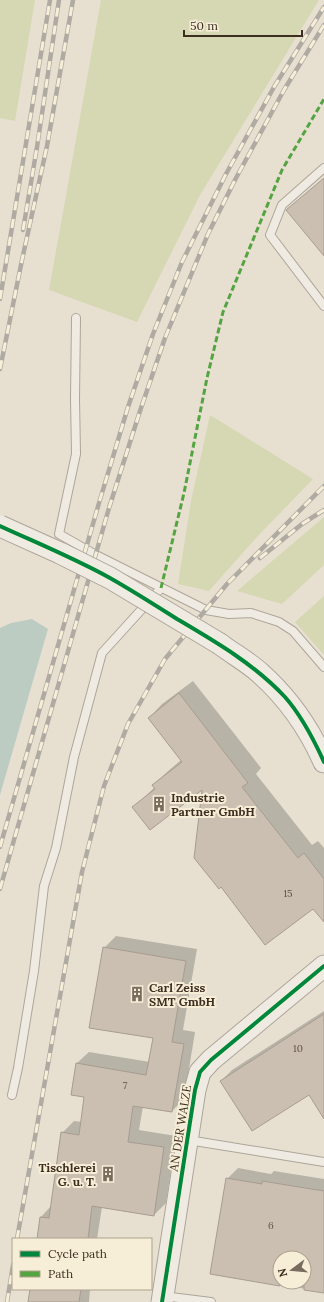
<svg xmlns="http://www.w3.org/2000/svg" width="324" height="1302" viewBox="0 0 324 1302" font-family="Lora,serif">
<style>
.green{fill:#d6d7b3}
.water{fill:#bcccc2}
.shadow{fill:#0003;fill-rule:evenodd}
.building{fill:#cbbfb2;stroke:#a89c90}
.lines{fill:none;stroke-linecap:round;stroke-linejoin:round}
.service-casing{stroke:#ada599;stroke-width:10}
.tertiary-casing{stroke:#ada599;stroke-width:23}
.service{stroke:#efebe3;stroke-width:8}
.tertiary{stroke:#efebe3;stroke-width:21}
.rail-casing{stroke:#afaaa2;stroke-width:4.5}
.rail{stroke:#f7eed8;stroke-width:3;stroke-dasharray:9;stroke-linecap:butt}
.tertiary-bridge-casing{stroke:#ada599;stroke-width:23;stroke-linecap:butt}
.tertiary-bridge{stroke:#efebe3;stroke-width:21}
.quiet{stroke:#54a441;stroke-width:3;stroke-dasharray:6 3;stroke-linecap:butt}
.cycleway-casing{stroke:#f7eed8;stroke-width:6}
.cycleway{stroke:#00873e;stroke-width:4}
.labels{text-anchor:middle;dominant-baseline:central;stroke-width:4;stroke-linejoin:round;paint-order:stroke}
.number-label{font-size:10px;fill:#605244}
.poi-label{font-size:12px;font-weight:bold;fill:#3d2e20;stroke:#f7eed8;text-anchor:start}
.street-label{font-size:12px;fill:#3d2e20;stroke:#f7eed8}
</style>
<rect width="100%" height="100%" fill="#e7e0d1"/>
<!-- green -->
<g class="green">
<path d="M 0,0 L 35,0 L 15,121 L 0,118 Z"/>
<path d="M 101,0 L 319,0 L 200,195 L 137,322 L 49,290 Z"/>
<path d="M 210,415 L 313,479 L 255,539 L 209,591 L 178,584 L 191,501 Z"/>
<path d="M 324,517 L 324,565 L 282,604 L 237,591 Z"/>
<path d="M 324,596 L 324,655 L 295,622 Z"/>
</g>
<!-- water -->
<path class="water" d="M 32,619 L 48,629 L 0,795 L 0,628 L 11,623 Z"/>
<!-- shadow -->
<g class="shadow">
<path d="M 324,178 L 324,254 L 288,209 Z"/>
<path d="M 193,681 L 261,768 L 256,774 L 312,845 L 318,841 L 324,848 L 324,921 L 314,907 L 222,886 L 203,788 L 134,807 L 155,787 L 153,785 L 167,772 L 181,760 L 149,718 L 162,704 Z"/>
<path d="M 116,936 L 197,949 L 183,1030 L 195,1032 L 184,1099 L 172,1111 L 143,1106 L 139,1130 L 176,1136 L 166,1203 L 154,1215 L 102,1207 L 97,1239 L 38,1239 L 41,1217 L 51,1206 L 62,1133 L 74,1121 L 82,1122 L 86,1096 L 77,1063 L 89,1052 L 150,1062 L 154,1038 L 104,948 Z"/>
<path d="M 324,1011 L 324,1117 L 309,1093 L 221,1081 L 232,1070 Z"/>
<path d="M 238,1168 L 271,1174 L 274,1171 L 324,1179 L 324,1292 L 211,1273 L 227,1179 ZM 280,1258 L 304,1258 L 304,1282 L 280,1282 Z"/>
<path d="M 31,1289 L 90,1289 L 89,1302 L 29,1302 Z"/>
</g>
<!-- building -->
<g class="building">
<path d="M 324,178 L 324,256 L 286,210 Z"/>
<path d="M 179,693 L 248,783 L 242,787 L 298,858 L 304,853 L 324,879 L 324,922 L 313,909 L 265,945 L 221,887 L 219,889 L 194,858 L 202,790 L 150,830 L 132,807 L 155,789 L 152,785 L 182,762 L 148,718 Z"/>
<path d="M 103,947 L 186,961 L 172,1042 L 184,1044 L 172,1112 L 133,1106 L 128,1142 L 164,1147 L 154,1216 L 92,1206 L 88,1239 L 37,1239 L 40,1217 L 49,1218 L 61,1132 L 79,1135 L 84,1097 L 71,1095 L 76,1063 L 146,1075 L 153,1038 L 89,1028 Z"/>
<path d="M 324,1014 L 324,1119 L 309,1095 L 252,1131 L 220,1081 Z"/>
<path d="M 226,1178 L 262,1184 L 262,1181 L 324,1191 L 324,1293 L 304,1290 L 304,1258 L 280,1258 L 280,1286 L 210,1274 Z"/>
<path d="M 30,1289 L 81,1289 L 79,1302 L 28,1302 Z"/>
</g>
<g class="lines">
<!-- service casing -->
<g class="service-casing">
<g id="service">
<path d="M 324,168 L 282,205 L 270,235 L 324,306"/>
<path d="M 76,318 L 75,399 L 76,454 L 59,534 L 96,555 L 206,610 L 229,614 L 251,613 L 279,622 L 293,631 L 324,667"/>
<path d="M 12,1095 L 18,1068 L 34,971 L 44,886 L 56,848 L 74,757 L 102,653 L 161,588"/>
<path d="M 188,1140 L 324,1162"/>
<path d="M 163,1296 L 211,1302"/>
</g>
</g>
<!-- tertiary casing -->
<g class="tertiary-casing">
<g id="tertiary">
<path d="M 220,644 C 233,654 248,662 260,673 C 288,698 309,728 324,762"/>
<path d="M 162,1302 L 195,1090 L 200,1072 L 211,1060 L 324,966"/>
</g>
</g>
<!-- service -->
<use href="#service" class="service"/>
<!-- tertiary -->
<use href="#tertiary" class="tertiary"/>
<!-- rail casing -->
<g class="rail-casing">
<g id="rail">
<path d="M 23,230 L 37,147 L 59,0"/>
<path d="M 0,299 L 50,0"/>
<path d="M 0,369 L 22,260 L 47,146 L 73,0"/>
<path d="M 260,558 L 302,524 L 324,510"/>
<path d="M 0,847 L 99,503 L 128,407 L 153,334 L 182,262 L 226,174 L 274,87 L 324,7"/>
<path d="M 0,889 L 109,508 L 140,411 L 165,338 L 208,234 L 236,178 L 284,90 L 324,25"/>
<path d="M 17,1239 L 82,872 L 104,786 L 128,724 L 165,659 L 227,584 L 324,486"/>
<path d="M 7,1302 L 13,1265"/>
</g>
</g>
<!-- rail -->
<use href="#rail" class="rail"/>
<!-- tertiary-bridge casing -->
<g class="tertiary-bridge-casing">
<path id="tertiary-bridge" d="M 0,526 L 60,553 L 110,578 L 220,644"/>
</g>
<!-- tertiary-bridge -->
<use href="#tertiary-bridge" class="tertiary-bridge"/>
<!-- quiet -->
<path class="quiet" d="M 161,588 L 184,493 L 207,378 L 223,312 L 282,170 L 324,99"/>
<!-- cycleway casing -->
<g class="cycleway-casing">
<g id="cycleway">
<path d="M 0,526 C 37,543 74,558 110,578 C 133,591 155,605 177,619 C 216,642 254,664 285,697 C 301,715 314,740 324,762"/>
<path d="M 162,1302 L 195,1090 L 200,1072 L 211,1060 L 324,966"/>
</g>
</g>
<!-- cycleway -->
<use href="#cycleway" class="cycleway"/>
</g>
<!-- icons -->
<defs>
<g id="building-bare" transform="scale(1.2)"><path d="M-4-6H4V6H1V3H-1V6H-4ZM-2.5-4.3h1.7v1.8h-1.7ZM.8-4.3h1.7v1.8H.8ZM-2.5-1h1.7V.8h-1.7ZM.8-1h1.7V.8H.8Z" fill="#786c5e" stroke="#f7eed8" stroke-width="2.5" paint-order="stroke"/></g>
</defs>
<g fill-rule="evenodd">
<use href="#building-bare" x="159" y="804"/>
<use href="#building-bare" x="137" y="994"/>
<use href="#building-bare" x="108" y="1174"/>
</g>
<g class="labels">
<!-- number labels -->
<g class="number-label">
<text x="288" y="893">15</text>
<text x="298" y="1048">10</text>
<text x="125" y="1085">7</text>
<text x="271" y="1225">6</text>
</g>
<!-- poi labels -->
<g class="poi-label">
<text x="171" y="797">Industrie<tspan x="171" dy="14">Partner GmbH</tspan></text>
<text x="149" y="987">Carl Zeiss<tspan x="149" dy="14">SMT GmbH</tspan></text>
<text x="96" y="1167" text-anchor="end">Tischlerei<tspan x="96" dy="14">G. u. T.</tspan></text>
</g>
<!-- street labels -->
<g class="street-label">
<text transform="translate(180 1128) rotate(-81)">AN DER WALZE</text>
</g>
</g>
<!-- legend -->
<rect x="12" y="1238" width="140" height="52" fill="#f7eed8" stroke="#ada18e"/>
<rect x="20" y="1251" width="20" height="6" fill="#00873e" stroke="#ada18e"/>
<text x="48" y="1258" font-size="12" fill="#3d2e20">Cycle path</text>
<rect x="20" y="1271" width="20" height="6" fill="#54a441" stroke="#ada18e"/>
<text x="48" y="1278" font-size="12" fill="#3d2e20">Path</text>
<!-- north arrow -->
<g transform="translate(292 1270) rotate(254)"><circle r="19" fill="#f7eed8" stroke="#ada18e"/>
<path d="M0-3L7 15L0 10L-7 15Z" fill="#786c5e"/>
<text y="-6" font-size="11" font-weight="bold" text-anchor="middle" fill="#3d2e20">N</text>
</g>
<!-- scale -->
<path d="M184 30v6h118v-6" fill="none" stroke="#3d2e20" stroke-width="2"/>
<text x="190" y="30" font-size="12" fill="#3d2e20" stroke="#f7eed8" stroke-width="3" paint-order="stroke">50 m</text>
</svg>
